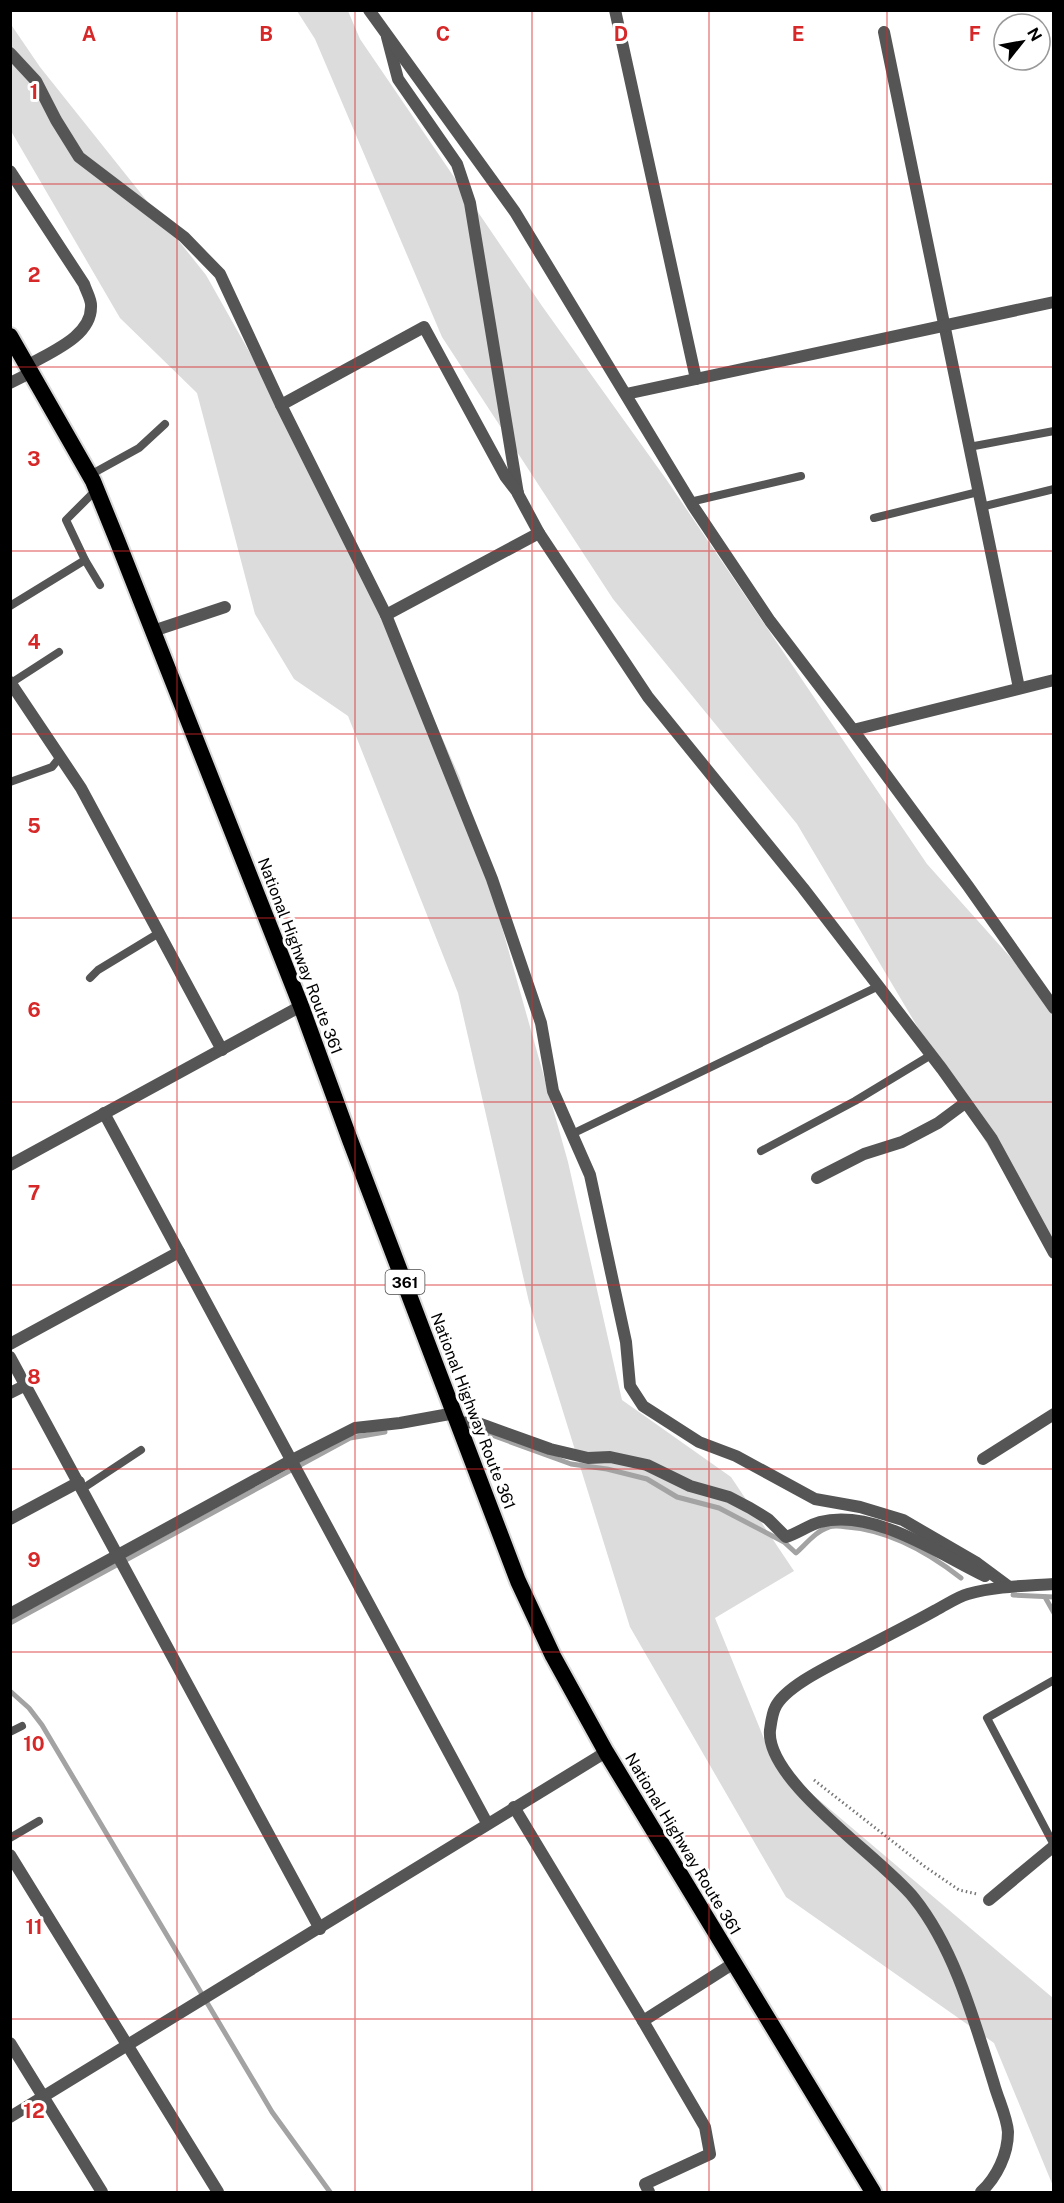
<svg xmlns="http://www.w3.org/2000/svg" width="1064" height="2203" viewBox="0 0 1064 2203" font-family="'Public Sans',sans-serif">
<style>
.green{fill:#dcdcdc}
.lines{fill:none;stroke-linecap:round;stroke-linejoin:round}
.stream{stroke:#a3a3a3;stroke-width:5}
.trunk-casing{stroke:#dbdbdb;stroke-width:20}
.path{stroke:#777;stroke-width:3;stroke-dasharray:1.5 3;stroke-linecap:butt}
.service{stroke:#555;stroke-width:8}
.minor{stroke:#555;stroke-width:12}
.tertiary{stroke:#555;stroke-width:12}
.trunk{stroke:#000;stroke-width:16}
.grid{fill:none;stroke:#d62828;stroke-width:1.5;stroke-opacity:0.55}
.labels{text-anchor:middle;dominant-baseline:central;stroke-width:6;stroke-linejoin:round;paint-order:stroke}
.shield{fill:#fff;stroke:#4c4c4c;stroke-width:1.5}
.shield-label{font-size:15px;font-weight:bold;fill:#000}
.street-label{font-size:16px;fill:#000;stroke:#fff}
.grid-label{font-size:20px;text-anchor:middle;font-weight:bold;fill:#d62828;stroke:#fff;stroke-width:6;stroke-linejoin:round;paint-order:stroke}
</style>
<rect width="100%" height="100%" fill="#fff"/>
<!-- green -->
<g class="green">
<path d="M 297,11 L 348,11 L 360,39 L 542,306 L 666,479 L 927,864 L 1053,1005 L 1053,1255 L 797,824 L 613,599 L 442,337 L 315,39 Z"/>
<path d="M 10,23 L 40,67 L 206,275 L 312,463 L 400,643 L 460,778 L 568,1162 L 622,1400 L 731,1477 L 794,1571 L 715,1618 L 773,1761 L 1053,1998 L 1053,2186 L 994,2043 L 786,1897 L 630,1627 L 529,1302 L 458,993 L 348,716 L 294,679 L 255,614 L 197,393 L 120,318 L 11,131 Z"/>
</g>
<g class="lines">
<!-- stream -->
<g class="stream">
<path d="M 478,1430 L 571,1464 L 607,1469 L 647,1479 L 677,1497 L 719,1508 L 784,1542 L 796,1553 C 806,1544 816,1531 829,1527 C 834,1525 841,1526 847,1527 C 889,1530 929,1553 961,1578"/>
<path d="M 1013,1595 L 1054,1597"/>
<path d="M 1045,1597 L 1054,1613"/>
<path d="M 10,1623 L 350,1438 L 385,1432"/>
<path d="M 10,1691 L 29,1708 L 42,1725 L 272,2112 L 330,2192"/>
</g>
<!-- trunk casing -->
<g class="trunk-casing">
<path id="trunk" d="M 10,336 L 93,481 L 117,540 L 301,1006 L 350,1140 L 518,1581 L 553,1656 L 606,1752 L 873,2192"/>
</g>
<!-- path -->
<path class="path" d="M 814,1780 L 924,1866 L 959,1890 L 977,1894"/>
<!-- service -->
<g class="service">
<path d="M 969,447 L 1054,431"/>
<path d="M 90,475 L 139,448 L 165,424"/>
<path d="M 96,490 L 66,520 L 85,560 L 100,585"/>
<path d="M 690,502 L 801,476"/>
<path d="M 981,507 L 1054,489"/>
<path d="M 874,518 L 978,492"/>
<path d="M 10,606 L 85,560"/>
<path d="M 11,683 L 59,652"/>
<path d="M 10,782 L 52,767 L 60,757"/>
<path d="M 90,978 L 98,970 L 159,933"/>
<path d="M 572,1134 L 879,986"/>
<path d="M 761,1151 L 855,1101 L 931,1055"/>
<path d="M 82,1489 L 141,1450"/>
<path d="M 1054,1680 L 987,1718 L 1054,1845"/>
<path d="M 10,1732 L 22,1726"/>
<path d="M 10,1838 L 39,1821"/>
</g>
<!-- minor -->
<g class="minor">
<path d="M 615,10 L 696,379"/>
<path d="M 884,32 L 1019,688"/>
<path d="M 387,37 L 398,79 L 457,164 L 470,203 L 518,494 L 539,533 L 648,697 L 803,888 L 942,1069 L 992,1139 L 1054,1253"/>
<path d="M 10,53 L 36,81 L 56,120 L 79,157 L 184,237 L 220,274 L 281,405 L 386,615 L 492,879 L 541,1023 L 553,1091 L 590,1175 L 626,1342 L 630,1386 L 643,1406 L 699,1442 L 736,1456 L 815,1499 L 860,1507 L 903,1520 L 977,1563 L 1008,1586"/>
<path d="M 10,383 L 30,373"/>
<path d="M 626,394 L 1054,302"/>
<path d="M 281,405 L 424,327 L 505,476 L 518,493"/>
<path d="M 386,615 L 539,533"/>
<path d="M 153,631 L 225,607"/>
<path d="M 10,682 L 81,788 L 222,1050"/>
<path d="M 853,730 L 1054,680"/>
<path d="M 104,1113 L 487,1823"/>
<path d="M 10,1165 L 301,1006"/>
<path d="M 817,1178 L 864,1154 L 902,1142 L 938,1123 L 965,1103"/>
<path d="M 10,1344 L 179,1252"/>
<path d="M 10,1357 L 320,1929"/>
<path d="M 10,1393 L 26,1385"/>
<path d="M 459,1423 L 475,1422 L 550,1449 L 588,1458 L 610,1457 L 647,1465 L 690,1486 L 729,1497 L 750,1508 L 768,1519 L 786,1537 C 798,1533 809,1525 820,1522 C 874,1508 939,1554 985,1576"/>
<path d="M 983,1459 L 1054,1414"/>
<path d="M 10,1519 L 79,1482"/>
<path d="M 10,1614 L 292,1460 L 355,1428 L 400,1423 L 455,1413"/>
<path d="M 514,1807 L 643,2021 L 734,1963"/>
<path d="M 10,1855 L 218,2192"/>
<path d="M 989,1900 L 1054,1846"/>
<path d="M 643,2021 L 705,2127 L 710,2154 L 645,2184 L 649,2192"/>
<path d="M 10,2043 L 102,2192"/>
<path d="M 10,2117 L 606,1752"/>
</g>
<!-- tertiary -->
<g class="tertiary">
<path d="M 369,10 L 515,212 L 693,506 L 770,621 L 853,730 L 968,886 L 1054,1008"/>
<path d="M 10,171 L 84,284 C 86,291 92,300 91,307 C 91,337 50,352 27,366"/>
<path d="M 981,2192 C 997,2177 1008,2154 1008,2132 C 1007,2117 998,2099 994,2084 C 975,2023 955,1949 914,1898 C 882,1858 765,1781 770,1730 C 771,1724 772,1714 775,1708 C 785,1685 838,1662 860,1650 C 885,1637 911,1624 936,1610 C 946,1605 957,1597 968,1594 C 996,1586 1025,1586 1054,1584"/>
</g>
<!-- trunk -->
<use href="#trunk" class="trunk"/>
</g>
<!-- grid -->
<path class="grid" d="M 177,10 L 177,2192M 355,10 L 355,2192M 532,10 L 532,2192M 709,10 L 709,2192M 887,10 L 887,2192M 10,184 L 1054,184M 10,367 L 1054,367M 10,551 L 1054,551M 10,734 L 1054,734M 10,918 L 1054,918M 10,1102 L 1054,1102M 10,1285 L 1054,1285M 10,1469 L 1054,1469M 10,1652 L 1054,1652M 10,1836 L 1054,1836M 10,2019 L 1054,2019"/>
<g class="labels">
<!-- shield labels -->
<rect class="shield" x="385.5" y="1270" width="39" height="24" rx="4.5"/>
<g class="shield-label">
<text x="405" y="1282">361</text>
</g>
<!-- street labels -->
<g class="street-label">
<text transform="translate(300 956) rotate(69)">National Highway Route 361</text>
<text transform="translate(473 1411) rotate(69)">National Highway Route 361</text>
<text transform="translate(683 1844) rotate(59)">National Highway Route 361</text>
</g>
</g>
<g class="grid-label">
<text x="89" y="41">A</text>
<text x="266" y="41">B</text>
<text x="443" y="41">C</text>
<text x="621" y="41">D</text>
<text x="798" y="41">E</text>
<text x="975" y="41">F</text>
<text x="34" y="99">1</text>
<text x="34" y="282">2</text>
<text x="34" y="466">3</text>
<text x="34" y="649">4</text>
<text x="34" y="833">5</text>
<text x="34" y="1017">6</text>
<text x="34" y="1200">7</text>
<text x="34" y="1384">8</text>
<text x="34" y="1567">9</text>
<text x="34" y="1751">10</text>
<text x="34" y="1934">11</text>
<text x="34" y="2118">12</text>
</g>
<!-- border -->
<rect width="1064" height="2203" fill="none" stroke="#000000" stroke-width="24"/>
<!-- north arrow -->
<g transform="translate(1022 42) rotate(59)"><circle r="28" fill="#ffffff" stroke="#999999" stroke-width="1.5"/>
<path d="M0-4.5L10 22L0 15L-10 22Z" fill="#000000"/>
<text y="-9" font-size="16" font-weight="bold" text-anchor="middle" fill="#000000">N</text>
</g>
</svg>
